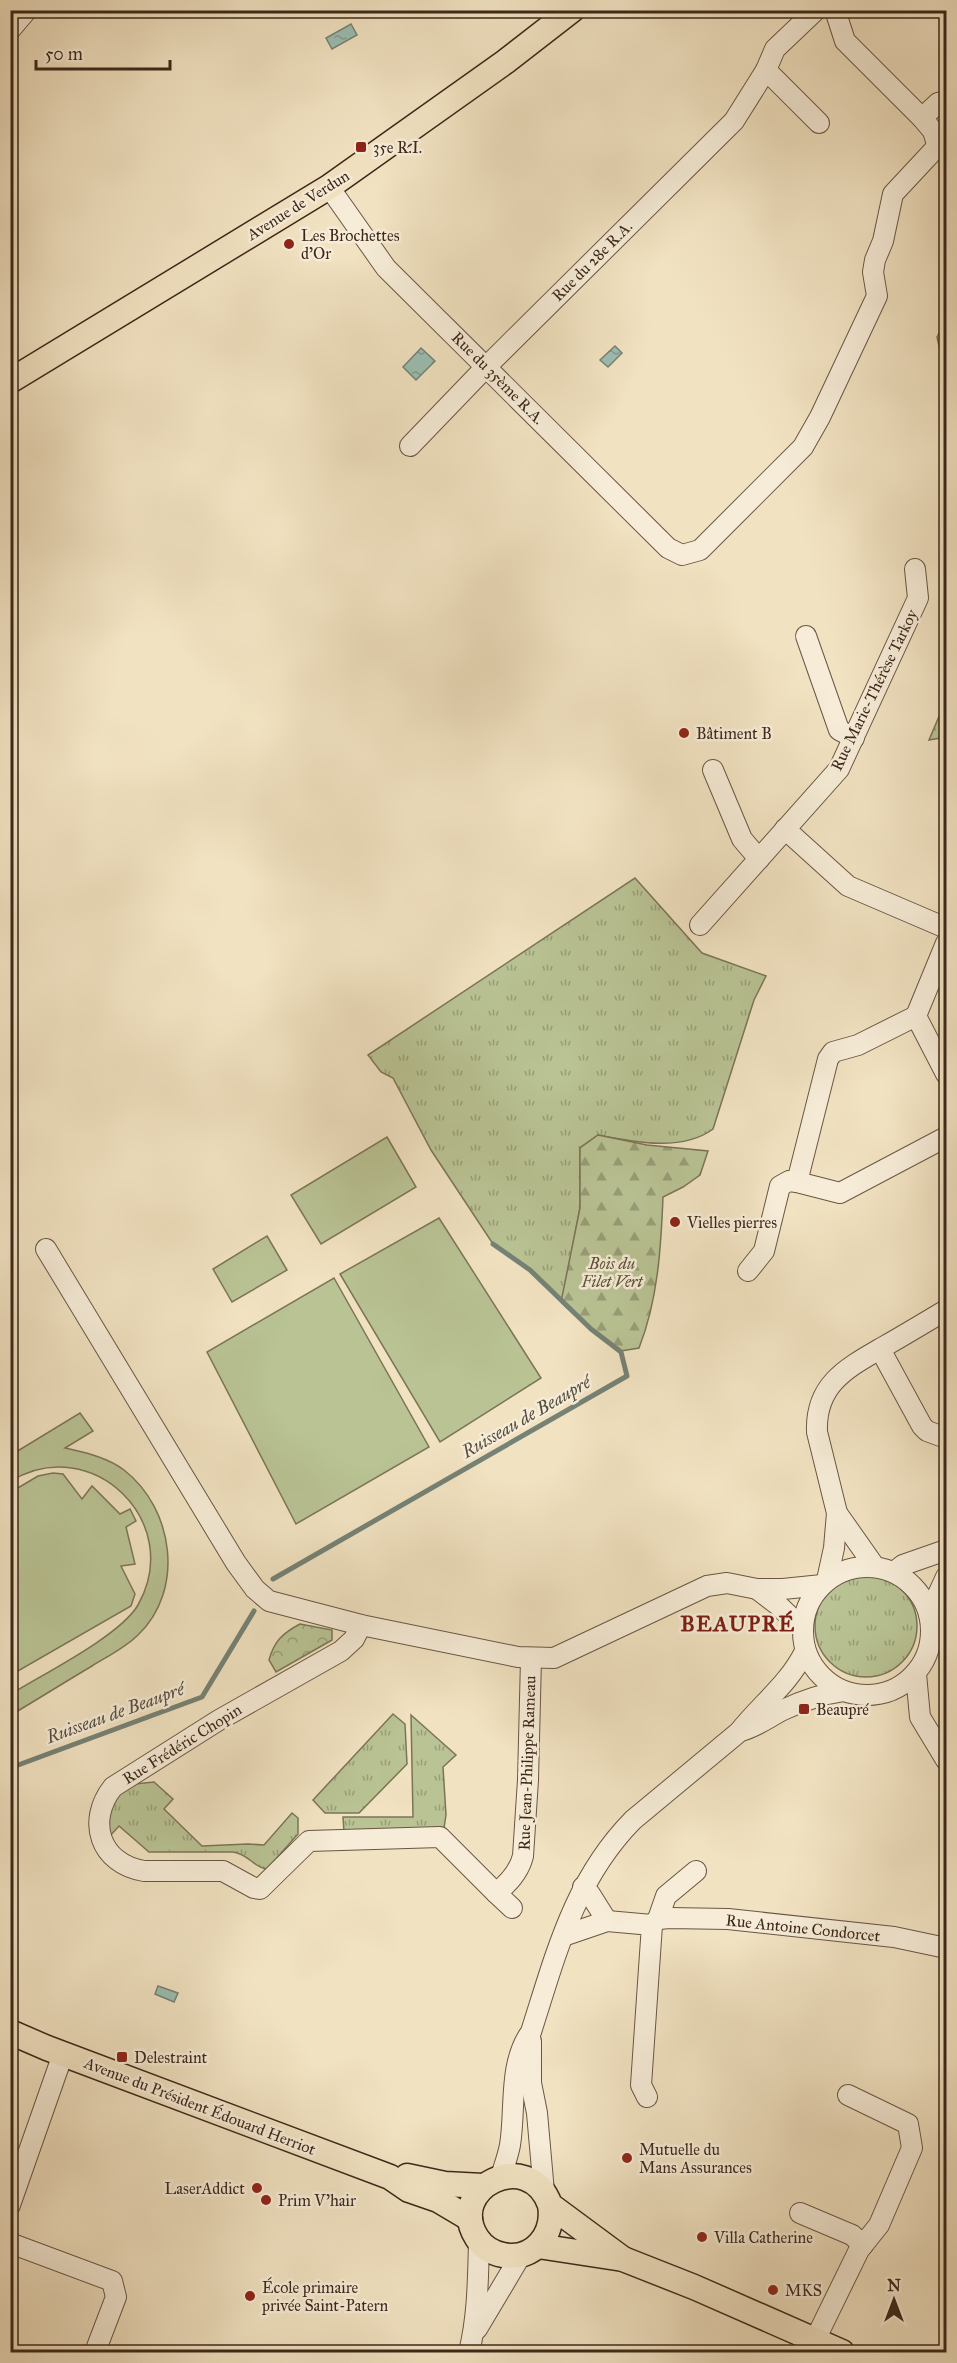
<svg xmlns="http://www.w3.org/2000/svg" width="957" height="2363" viewBox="0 0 957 2363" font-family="'IM FELL Great Primer',serif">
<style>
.grass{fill:url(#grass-tufts);stroke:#7b7557;stroke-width:1.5}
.forest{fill:url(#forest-firs);stroke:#7b7557;stroke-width:1.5}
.park{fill:url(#park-crowns);stroke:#7b7557;stroke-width:1.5}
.pitch{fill:#b9c394;stroke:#7b7557;stroke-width:1.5}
.water{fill:url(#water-ripples);stroke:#758275;stroke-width:1.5}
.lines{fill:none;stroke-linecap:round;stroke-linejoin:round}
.stream{stroke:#758275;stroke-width:5}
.minor-casing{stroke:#6a5644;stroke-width:22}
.major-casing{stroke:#3d271a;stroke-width:27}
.minor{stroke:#f6ecd7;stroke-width:20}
.major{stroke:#f1e2c1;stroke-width:24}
.poi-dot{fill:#8f2418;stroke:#f6ecd7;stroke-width:2}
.labels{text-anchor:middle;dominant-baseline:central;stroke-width:5;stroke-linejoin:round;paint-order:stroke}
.poi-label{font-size:16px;fill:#3d271a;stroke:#f6ecd7;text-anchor:start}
.street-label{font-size:16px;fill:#3d271a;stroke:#f6ecd7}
.park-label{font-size:16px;font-style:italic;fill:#5c4e38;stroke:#f6ecd7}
.water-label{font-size:18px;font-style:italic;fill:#544d40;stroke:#f6ecd7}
.district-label{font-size:22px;font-weight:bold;letter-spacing:1.5px;fill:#7a1f14;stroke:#f6ecd7}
</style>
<defs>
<pattern id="grass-tufts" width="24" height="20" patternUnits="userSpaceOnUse" patternTransform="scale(1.5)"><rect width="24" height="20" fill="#b9c394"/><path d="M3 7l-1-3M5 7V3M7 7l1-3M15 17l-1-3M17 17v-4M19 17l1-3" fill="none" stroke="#989e78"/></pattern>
<pattern id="forest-firs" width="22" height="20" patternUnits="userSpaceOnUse" patternTransform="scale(1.5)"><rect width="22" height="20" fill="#b9c394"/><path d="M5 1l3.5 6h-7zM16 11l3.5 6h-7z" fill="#989e78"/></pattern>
<pattern id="park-crowns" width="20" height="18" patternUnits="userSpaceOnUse" patternTransform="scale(1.5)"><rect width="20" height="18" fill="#b9c394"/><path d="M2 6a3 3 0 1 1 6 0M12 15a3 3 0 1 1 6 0" fill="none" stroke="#989e78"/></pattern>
<pattern id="water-ripples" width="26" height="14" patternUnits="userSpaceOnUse" patternTransform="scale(1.5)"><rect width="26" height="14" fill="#9bbeb2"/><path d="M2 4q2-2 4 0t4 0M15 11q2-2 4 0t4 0" fill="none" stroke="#809a90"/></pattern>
</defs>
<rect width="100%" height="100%" fill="#f1e2c1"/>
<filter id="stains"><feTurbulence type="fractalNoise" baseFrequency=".00333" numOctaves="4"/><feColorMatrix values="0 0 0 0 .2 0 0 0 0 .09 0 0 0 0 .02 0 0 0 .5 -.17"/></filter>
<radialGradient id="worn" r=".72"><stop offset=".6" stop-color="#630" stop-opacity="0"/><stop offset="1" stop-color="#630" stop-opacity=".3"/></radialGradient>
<!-- grass -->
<g class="grass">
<path d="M 635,878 L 702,953 L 766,976 L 754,1000 L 713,1129 C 682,1152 634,1142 598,1135 L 580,1148 L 580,1208 L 562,1301 L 530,1270 L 493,1244 L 431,1150 L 393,1078 L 381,1072 L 368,1055 Z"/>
<circle cx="866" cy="1626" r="51"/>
<path d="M 393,1714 L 405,1724 L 407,1764 L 359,1813 L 325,1813 L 313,1800 Z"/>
<path d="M 411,1715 L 456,1755 L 443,1767 L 446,1815 L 444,1828 L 344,1832 L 343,1817 L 413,1817 Z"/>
<path d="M 154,1782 L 173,1799 L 164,1809 L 202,1846 L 248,1844 L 264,1845 L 292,1813 L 298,1818 L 298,1834 L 267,1869 C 254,1868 249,1854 233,1852 L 149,1852 L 119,1826 L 109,1837 L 105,1821 L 118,1792 L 135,1784 Z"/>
</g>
<!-- forest -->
<g class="forest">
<path d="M 946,320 L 946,375 L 937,337 Z"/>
<path d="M 946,700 L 946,737 L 929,740 Z"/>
<path d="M 598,1135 L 647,1145 L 708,1151 L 700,1175 L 683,1187 L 663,1197 C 661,1247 658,1300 639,1348 L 621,1351 L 581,1321 L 561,1302 L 580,1208 L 580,1148 Z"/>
</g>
<!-- park -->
<path class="park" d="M 300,1624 L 332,1630 L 332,1640 L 276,1672 L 269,1660 C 274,1641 283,1633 300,1624 Z"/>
<!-- pitch -->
<g class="pitch">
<path d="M 387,1137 L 416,1187 L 321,1244 L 291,1195 Z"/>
<path d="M 439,1218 L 541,1378 L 440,1442 L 340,1274 Z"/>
<path d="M 267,1236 L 287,1270 L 232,1302 L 213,1269 Z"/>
<path d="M 334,1278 L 429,1447 L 296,1524 L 207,1352 Z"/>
<path d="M 80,1413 L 93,1431 L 65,1448 C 86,1453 107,1457 124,1470 C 174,1509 185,1590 138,1635 C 125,1648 108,1656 92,1666 C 65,1682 38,1699 11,1715 L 11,1694 C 43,1674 120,1636 138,1605 C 185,1522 92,1432 11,1481 L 11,1455 Z"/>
<path d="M 53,1473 L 63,1474 L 82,1499 L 92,1486 L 120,1514 L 130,1509 L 136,1521 L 126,1527 L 135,1564 L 121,1566 L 135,1594 L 131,1606 L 11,1675 L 11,1492 L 38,1476 Z"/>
</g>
<!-- water -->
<g class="water">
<path d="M 351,24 L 357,35 L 332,49 L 326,38 Z"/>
<path d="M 615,346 L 622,353 L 608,367 L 600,360 Z"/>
<path d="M 421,348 L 435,361 L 416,380 L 403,367 Z"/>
<path d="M 158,1986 L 178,1993 L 174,2002 L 155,1994 Z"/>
</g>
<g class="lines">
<!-- stream -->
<g class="stream">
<path d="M 273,1579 L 627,1376 L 621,1352 L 591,1329 L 530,1270 L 493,1244"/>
<path d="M 10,1768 L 202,1697 L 254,1611"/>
</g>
<!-- minor casing -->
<g class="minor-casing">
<g id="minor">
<path d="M 10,30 L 27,10"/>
<path d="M 766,70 L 819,123"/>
<path d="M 922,118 L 938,103 L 946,101"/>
<path d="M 329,187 L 386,268 L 668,548 L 682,555 L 700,550 L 803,447 L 820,417 L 877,296 L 873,272 L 875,260 L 883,241 L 893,194 L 934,150 L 937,144 L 933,131 L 922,118 L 845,41 L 835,10"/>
<path d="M 410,446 L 486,367 L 734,121 L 766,70 L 775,49 L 816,10"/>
<path d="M 806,636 L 839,730 L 854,738"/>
<path d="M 713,770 L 742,839 L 759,859"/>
<path d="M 785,829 L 848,886 L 946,928"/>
<path d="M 700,925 L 839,769 L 918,598 L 915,569"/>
<path d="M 916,1016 L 946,943"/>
<path d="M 946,1074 L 916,1016 L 858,1045 L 833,1052 L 828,1059 L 797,1182 L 840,1193 L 946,1137"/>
<path d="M 46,1249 L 236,1563 L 255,1589 L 269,1601 L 361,1625 L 518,1657 L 554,1658 L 707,1586 L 727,1583 L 757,1589 L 783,1589 L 822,1585"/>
<path d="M 748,1271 L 764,1251 L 780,1186 L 789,1181 L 797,1182"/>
<path d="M 880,1349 L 922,1426 L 927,1431 L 946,1438"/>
<path d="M 837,1513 L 875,1567"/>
<circle cx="867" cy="1631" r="64"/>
<path d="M 894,1572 L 903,1565 L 946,1550"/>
<path d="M 827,1580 L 834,1548 L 837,1513 L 817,1432 C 815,1383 849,1367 885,1346 C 906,1334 926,1322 946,1310"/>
<path d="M 757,1589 L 778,1605 L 802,1628"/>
<path d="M 929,1614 L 946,1577"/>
<path d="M 361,1625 L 354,1639 L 341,1651 L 219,1720 L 113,1787 C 86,1821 100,1864 144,1871 L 223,1871 L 254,1888 L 260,1889 L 309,1841 L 440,1837 L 496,1893 C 509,1883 519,1872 523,1856 L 528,1780 L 531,1659"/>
<path d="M 916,1674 L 920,1717 L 946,1760"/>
<path d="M 744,1730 C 759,1725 769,1717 783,1710 C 802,1701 822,1694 843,1691"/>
<path d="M 583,1887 L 590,1894 L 607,1921"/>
<path d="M 496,1893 L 512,1908"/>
<path d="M 658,1919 L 666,1896 L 696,1871"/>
<path d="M 652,1925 L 658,1919 L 670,1918 L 728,1919 L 894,1937 L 946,1948"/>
<path d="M 563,1936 L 607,1921 L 652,1925 L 641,2085 L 647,2097"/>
<path d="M 531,2041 L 531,2083 L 537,2113 L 544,2192"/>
<path d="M 501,2177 C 504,2166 508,2156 510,2145 C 516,2108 508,2064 531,2032 C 556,1954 574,1880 633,1820 L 739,1732 C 761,1704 789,1684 805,1651"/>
<path d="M 10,2205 L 63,2054"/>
<path d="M 800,2213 L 852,2235 L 863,2245"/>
<path d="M 10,2243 L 112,2281 L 116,2297 L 95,2352"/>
<path d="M 477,2329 L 521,2255"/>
<path d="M 815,2340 L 859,2250 L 879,2225 L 912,2148 L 908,2124 L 848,2095"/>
<path d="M 469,2352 C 478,2316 478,2278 479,2241"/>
</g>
</g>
<!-- major casing -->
<g class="major-casing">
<g id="major">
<path d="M 10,381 L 329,187 L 505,62 L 572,10"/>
<path d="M 10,2032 L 47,2048 L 390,2177 L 409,2190 L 438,2200 L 470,2219"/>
<path d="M 407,2176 L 445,2184 L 483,2186"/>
<path d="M 550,2205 C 555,2234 534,2261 503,2255 C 492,2253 483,2247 477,2238 C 445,2188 529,2146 550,2205 L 623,2259"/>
<path d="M 538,2246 L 623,2259 L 694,2287 L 842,2352"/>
</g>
</g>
<!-- minor -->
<use href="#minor" class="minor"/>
<!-- major -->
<use href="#major" class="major"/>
</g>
<!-- markers -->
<g class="poi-dot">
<rect x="355" y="141" width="12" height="12" rx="3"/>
<circle cx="289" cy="244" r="6"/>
<circle cx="684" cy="733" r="6"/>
<circle cx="675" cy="1222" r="6"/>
<rect x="798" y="1703" width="12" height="12" rx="3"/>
<rect x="116" y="2051" width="12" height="12" rx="3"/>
<circle cx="627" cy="2158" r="6"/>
<circle cx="257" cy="2188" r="6"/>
<circle cx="266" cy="2200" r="6"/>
<circle cx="702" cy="2237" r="6"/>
<circle cx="773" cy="2290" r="6"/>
<circle cx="250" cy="2296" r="6"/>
</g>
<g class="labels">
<!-- poi labels -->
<g class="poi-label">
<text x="373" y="147">35e R.I.</text>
<text x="301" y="235">Les Brochettes<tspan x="301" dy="18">d'Or</tspan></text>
<text x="696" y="733">Bâtiment B</text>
<text x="687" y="1222">Vielles pierres</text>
<text x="816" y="1709">Beaupré</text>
<text x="134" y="2057">Delestraint</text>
<text x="639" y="2149">Mutuelle du<tspan x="639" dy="18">Mans Assurances</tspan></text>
<text x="245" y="2188" text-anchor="end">LaserAddict</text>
<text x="278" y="2200">Prim V'hair</text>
<text x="714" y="2237">Villa Catherine</text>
<text x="262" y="2287">École primaire<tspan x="262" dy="18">privée Saint-Patern</tspan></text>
<text x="785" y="2290">MKS</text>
</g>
<!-- street labels -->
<g class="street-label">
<text transform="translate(298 205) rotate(-32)">Avenue de Verdun</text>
<text transform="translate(592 261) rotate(-45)">Rue du 28e R.A.</text>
<text transform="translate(498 378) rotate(45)">Rue du 35ème R.A.</text>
<text transform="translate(874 690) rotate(-64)">Rue Marie-Thérèse Tarkoy</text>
<text transform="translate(182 1744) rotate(-32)">Rue Frédéric Chopin</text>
<text transform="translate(527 1763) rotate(-88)">Rue Jean-Philippe Rameau</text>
<text transform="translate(803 1928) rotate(6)">Rue Antoine Condorcet</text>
<text transform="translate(200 2106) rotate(21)">Avenue du Président Édouard Herriot</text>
</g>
<!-- park labels -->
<g class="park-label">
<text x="612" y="1263">Bois du<tspan x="612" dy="18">Filet Vert</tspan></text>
</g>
<!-- water labels -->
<g class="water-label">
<text transform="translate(526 1417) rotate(-30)">Ruisseau de Beaupré</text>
<text transform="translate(115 1713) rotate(-20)">Ruisseau de Beaupré</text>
</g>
<!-- district labels -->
<g class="district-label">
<text x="738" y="1623">BEAUPRÉ</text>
</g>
</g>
<!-- margin -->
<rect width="957" height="2363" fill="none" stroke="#f1e2c1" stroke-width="36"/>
<rect x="12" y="12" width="933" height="2339" fill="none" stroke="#3d271a" stroke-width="3"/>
<rect x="18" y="18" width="921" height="2327" fill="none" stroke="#3d271a" stroke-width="1.5"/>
<!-- north arrow -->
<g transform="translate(894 2300)" stroke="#f6ecd7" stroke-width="4.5" paint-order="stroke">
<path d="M0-4.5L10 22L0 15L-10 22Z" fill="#3d271a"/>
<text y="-9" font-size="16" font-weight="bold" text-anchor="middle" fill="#3d271a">N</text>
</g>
<!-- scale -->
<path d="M36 60v9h134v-9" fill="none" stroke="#3d271a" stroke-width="3"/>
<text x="45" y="60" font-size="18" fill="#3d271a" stroke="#f6ecd7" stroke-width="4.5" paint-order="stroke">50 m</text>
<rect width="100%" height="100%" filter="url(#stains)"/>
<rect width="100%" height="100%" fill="url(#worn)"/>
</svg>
